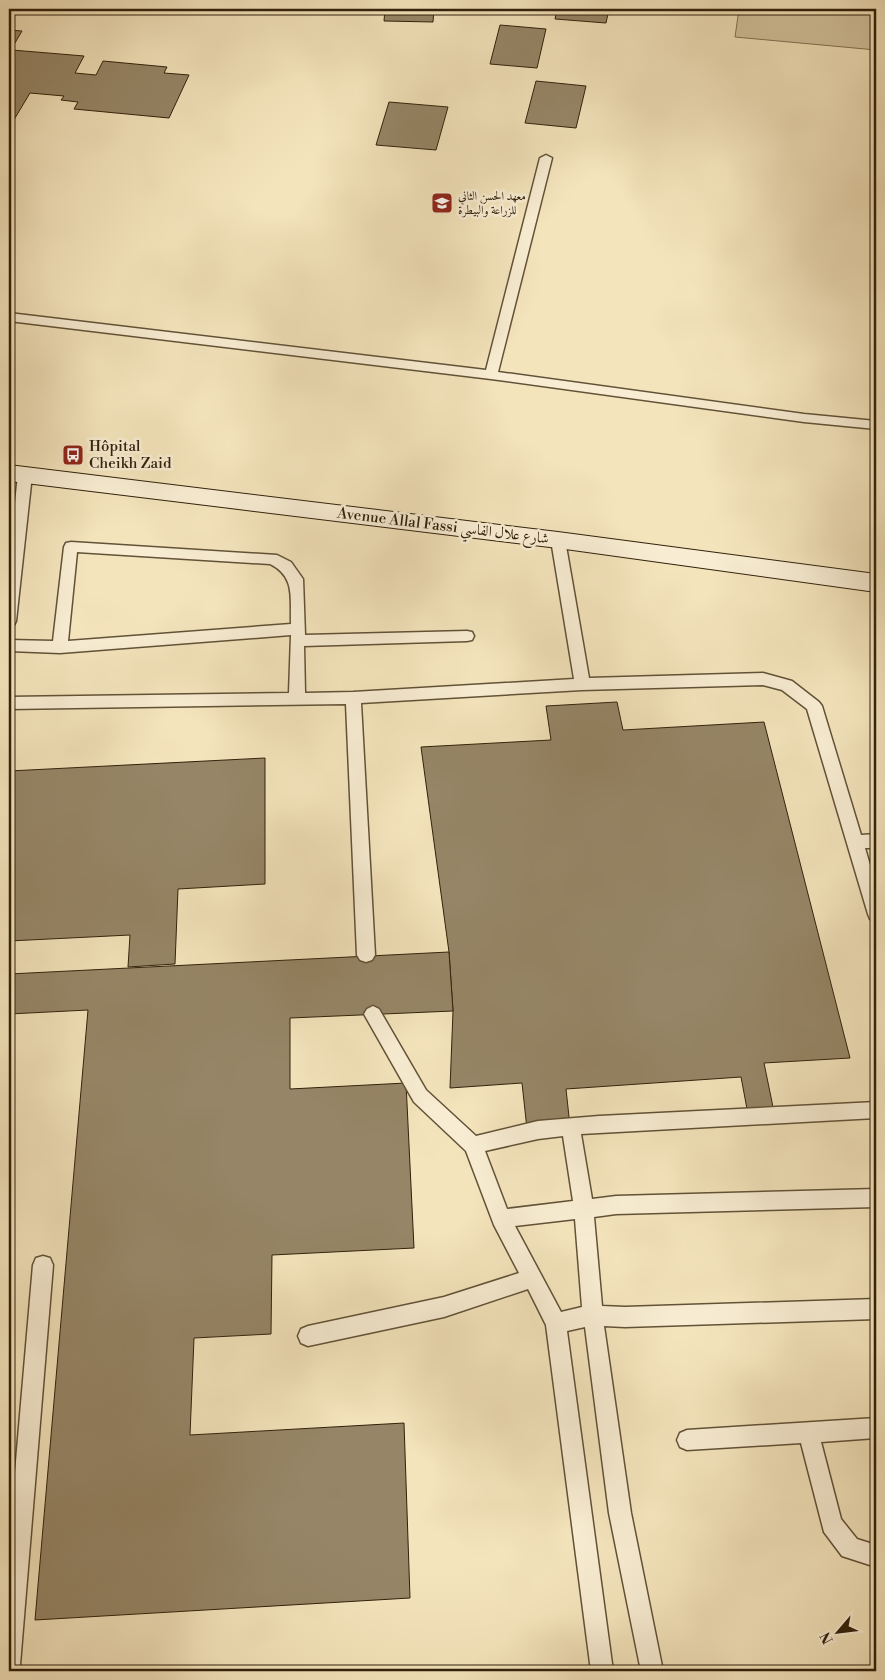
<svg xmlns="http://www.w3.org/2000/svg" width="885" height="1680" viewBox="0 0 885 1680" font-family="'Libre Bodoni',Amiri,serif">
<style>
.green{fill:#d3c39e;stroke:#827254}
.building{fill:#968667;stroke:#31210b}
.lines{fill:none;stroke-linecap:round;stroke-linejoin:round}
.lane-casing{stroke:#625237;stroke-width:3}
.secondary-casing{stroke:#31210b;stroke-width:2}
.lane{fill:#f8edd3;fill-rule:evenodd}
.secondary{fill:#f8edd3;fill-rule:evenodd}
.labels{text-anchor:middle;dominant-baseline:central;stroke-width:5;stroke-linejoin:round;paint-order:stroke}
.far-poi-label{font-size:12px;fill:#31210b;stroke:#f8edd3;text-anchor:start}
.poi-label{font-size:15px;fill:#31210b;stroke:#f8edd3;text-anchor:start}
.street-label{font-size:15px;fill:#31210b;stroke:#f8edd3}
</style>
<rect width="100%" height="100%" fill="#f4e4bc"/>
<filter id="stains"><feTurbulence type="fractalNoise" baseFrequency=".004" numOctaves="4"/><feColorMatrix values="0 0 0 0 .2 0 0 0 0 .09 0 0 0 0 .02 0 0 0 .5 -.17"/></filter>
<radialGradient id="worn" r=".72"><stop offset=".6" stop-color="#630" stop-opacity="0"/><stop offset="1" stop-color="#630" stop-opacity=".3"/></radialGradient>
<!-- green -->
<path class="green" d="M 739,9 L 876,9 L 876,50 L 735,37 Z"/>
<!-- building -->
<g class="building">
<path d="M 280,9 L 325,9 L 321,14 Z"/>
<path d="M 385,9 L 434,9 L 433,22 L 384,21 Z"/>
<path d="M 557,9 L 609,9 L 606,23 L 555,19 Z"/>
<path d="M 500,25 L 546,29 L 537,68 L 490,64 Z"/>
<path d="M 9,30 L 22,31 L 9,53 Z"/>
<path d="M 12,50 L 84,56 L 75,73 L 96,75 L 103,61 L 167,67 L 164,73 L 189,75 L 169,118 L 74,109 L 78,102 L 61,100 L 64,96 L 30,93 L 9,128 L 9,54 Z"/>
<path d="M 536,81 L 586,86 L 576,128 L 525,123 Z"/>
<path d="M 389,102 L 448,107 L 436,150 L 376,145 Z"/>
<path d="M 617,702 L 623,730 L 764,722 L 850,1058 L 764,1063 L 773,1107 L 747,1109 L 741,1077 L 566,1089 L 570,1126 L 527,1129 L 522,1083 L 450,1088 L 453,1011 L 449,952 L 421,747 L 551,740 L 546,706 Z"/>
<path d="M 265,758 L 265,884 L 178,889 L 175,964 L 128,967 L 130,935 L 9,941 L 9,771 Z"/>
<path d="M 449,952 L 453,1011 L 290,1018 L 290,1089 L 406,1083 L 414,1248 L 272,1255 L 271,1334 L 194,1338 L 190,1435 L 404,1423 L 410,1598 L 35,1620 L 88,1010 L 9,1014 L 9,974 Z"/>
</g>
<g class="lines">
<!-- lane casing -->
<g class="lane-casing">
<g id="lane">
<path d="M 546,155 L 552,158 L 498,372 L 804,414 L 876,421 L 876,429 L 804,422 L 491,379 L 9,321 L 9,313 L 486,370 L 540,158 Z"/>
<path d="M 25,470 L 30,472 L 32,475 L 16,621 L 14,625 L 9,626 L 9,559 L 18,475 L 20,472 Z"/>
<path d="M 558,535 L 563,536 L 565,540 L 589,678 L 763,673 L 792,681 L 819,702 L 822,706 L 861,835 L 876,834 L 876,848 L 865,848 L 876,886 L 876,921 L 870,919 L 868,914 L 807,709 L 782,690 L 763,685 L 582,690 L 361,703 L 375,955 L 372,960 L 366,962 L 360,960 L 357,955 L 346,704 L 9,709 L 9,697 L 289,693 L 291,635 L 60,653 L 9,651 L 9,640 L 53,641 L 64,547 L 66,543 L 71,542 L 277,555 L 291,562 L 303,579 L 305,635 L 467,631 L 472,632 L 474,636 L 472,640 L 467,641 L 304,646 L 305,693 L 353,692 L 574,679 L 551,540 L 553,536 ZM 77,552 L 270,564 C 296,577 290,598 291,624 L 68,641 Z"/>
<path d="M 373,1006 L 379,1009 L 426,1090 L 476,1136 L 538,1121 L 599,1116 L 876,1102 L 876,1118 L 581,1134 L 592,1199 L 616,1196 L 876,1189 L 876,1207 L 616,1214 L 594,1217 L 602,1306 L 625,1307 L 876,1299 L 876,1319 L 625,1327 L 604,1326 L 631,1513 L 663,1671 L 641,1671 L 609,1513 L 585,1327 L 567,1331 L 613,1671 L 591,1671 L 546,1325 L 528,1289 L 444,1317 L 308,1346 L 301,1343 L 298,1336 L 301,1329 L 308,1326 L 444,1297 L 519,1273 L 494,1225 L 466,1151 L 414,1102 L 364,1014 L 367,1009 ZM 563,1136 L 573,1201 L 507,1209 L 485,1151 L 538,1139 ZM 575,1219 L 582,1307 L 561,1312 L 515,1226 Z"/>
<path d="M 43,1256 L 50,1258 L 53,1265 L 20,1665 L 18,1671 L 9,1671 L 9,1542 L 33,1265 L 36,1258 Z"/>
<path d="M 876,1418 L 876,1438 L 821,1442 L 841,1519 L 857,1539 L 876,1545 L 876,1567 L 842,1556 L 824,1532 L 801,1443 L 687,1450 L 680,1447 L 677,1440 L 680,1433 L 687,1430 Z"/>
</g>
</g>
<!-- secondary casing -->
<g class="secondary-casing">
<path id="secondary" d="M 9,465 L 558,532 L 876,574 L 876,592 L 558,548 L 9,481 Z"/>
</g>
<!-- lane -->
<use href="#lane" class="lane"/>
<!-- secondary -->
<use href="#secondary" class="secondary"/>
</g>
<!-- icons -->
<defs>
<g id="university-square" transform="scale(1.125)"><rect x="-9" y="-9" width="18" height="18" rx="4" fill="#8f2418" stroke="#f8edd3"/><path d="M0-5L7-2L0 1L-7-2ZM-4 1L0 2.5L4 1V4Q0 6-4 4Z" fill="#fff"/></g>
<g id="bus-square" transform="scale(1.125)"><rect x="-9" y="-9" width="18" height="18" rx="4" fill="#8f2418" stroke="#f8edd3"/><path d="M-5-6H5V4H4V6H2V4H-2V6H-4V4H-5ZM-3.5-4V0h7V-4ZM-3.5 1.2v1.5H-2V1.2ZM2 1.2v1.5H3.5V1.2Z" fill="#fff"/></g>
</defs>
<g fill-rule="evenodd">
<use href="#university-square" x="442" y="203"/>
<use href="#bus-square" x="73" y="455"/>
</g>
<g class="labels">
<!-- far-poi labels -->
<g class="far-poi-label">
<text x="458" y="196">معهد الحسن الثاني<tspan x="458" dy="14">للزراعة والبيطرة</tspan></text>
</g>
<!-- poi labels -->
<g class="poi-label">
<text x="89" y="446">Hôpital<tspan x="89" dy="17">Cheikh Zaid</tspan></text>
</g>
<!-- street labels -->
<g class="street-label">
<text transform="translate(443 526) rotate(7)">Avenue Allal Fassi شارع علال الفاسي</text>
</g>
</g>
<!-- margin -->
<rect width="885" height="1680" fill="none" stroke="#f4e4bc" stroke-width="30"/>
<rect x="10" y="10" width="865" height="1660" fill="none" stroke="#31210b" stroke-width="2.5"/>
<rect x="15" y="15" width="855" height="1650" fill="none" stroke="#31210b"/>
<!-- north arrow -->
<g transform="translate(838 1632) rotate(242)" stroke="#f8edd3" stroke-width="4" paint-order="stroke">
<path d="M0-4L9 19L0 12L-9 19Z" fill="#31210b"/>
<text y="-8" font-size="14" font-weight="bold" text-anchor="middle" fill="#31210b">N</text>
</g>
<rect width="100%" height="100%" filter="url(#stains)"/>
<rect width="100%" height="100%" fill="url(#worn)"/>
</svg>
